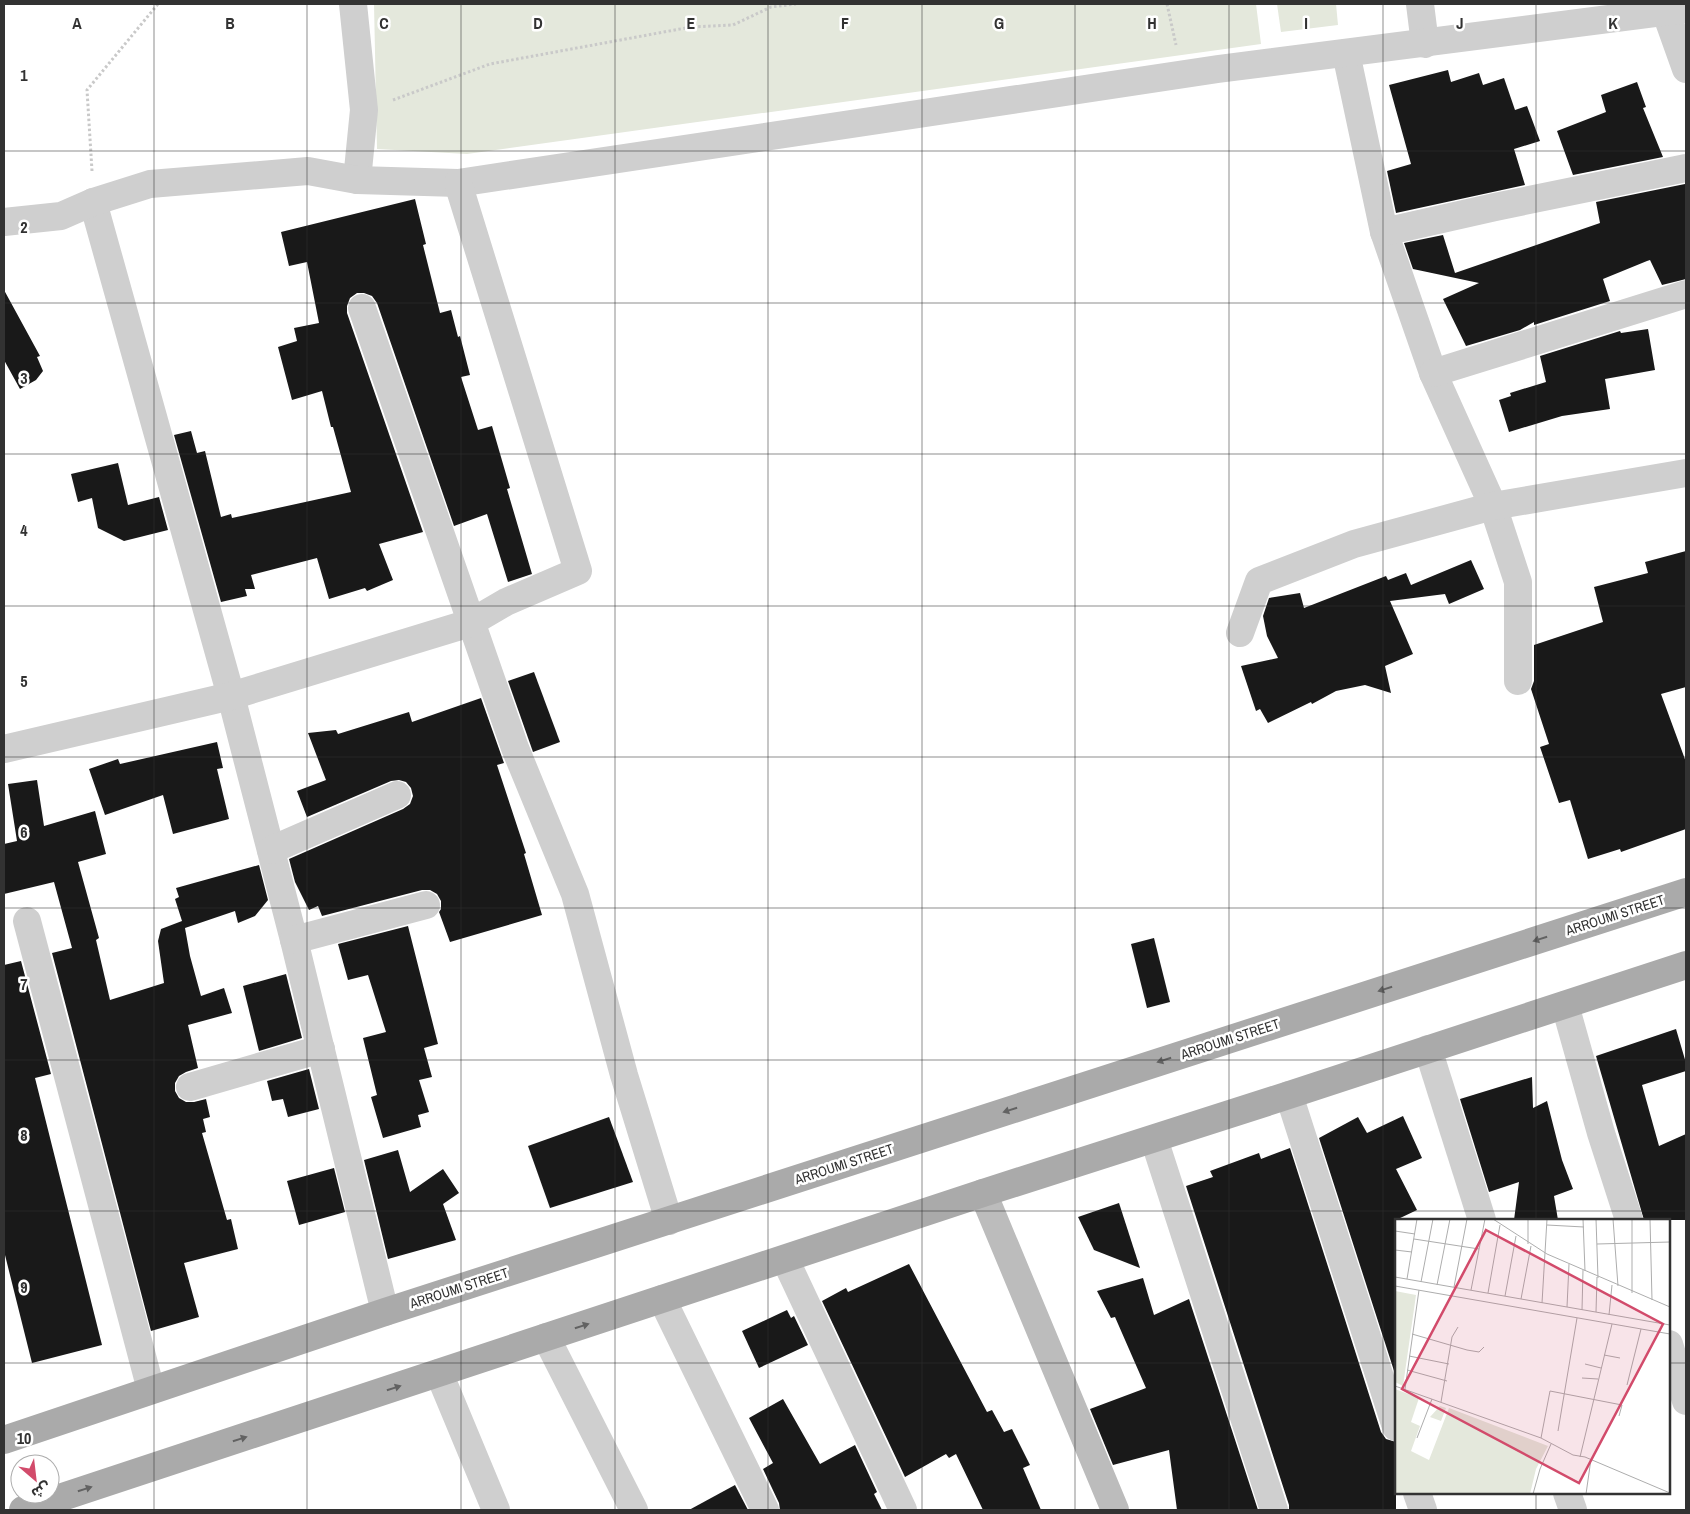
<svg xmlns="http://www.w3.org/2000/svg" width="1690" height="1514" viewBox="0 0 1690 1514" font-family="'Archivo Narrow','Noto Sans Arabic',sans-serif">
<style>
.green{fill:#e4e8dc}
.building{fill:#191919}
.lines{fill:none;stroke-linecap:round;stroke-linejoin:round}
.path{stroke:#c9c9c9;stroke-width:3;stroke-dasharray:2.5 2.5;stroke-linecap:butt}
.street{stroke:#cfcfcf;stroke-width:28}
.secondary{stroke:#bcbcbc;stroke-width:28}
.primary{stroke:#aaa;stroke-width:28}
.oneway{fill:#626262}
.grid{fill:none;stroke:#323232;stroke-width:1;stroke-opacity:0.55}
.labels{text-anchor:middle;dominant-baseline:central;stroke-width:5;stroke-linejoin:round;paint-order:stroke}
.street-label{font-size:14px;fill:#323232;stroke:#fff}
.inset-road{fill:none;stroke:#adadad;stroke-width:1}
.view{fill:#d24b6b;fill-opacity:0.15;stroke:#d24b6b;stroke-width:2.5}
.inset-edge{fill:none;stroke:#323232;stroke-width:2.5}
.grid-label{font-size:16px;text-anchor:middle;font-weight:bold;fill:#323232;stroke:#fff;stroke-width:5;stroke-linejoin:round;paint-order:stroke}
</style>
<rect width="100%" height="100%" fill="#fff"/>
<!-- green -->
<g class="green">
<path d="M 374,4 L 1256,4 L 1261,44 L 467,154 L 377,149 Z"/>
<path d="M 1277,4 L 1336,4 L 1338,25 L 1281,32 Z"/>
</g>
<!-- building -->
<g class="building">
<path d="M 1448,70 L 1451,82 L 1479,73 L 1483,85 L 1504,78 L 1515,110 L 1527,106 L 1540,141 L 1514,149 L 1525,185 L 1396,213 L 1387,171 L 1411,164 L 1389,85 Z"/>
<path d="M 1637,82 L 1646,107 L 1643,108 L 1663,157 L 1573,175 L 1557,131 L 1606,112 L 1601,95 Z"/>
<path d="M 1685,184 L 1686,279 L 1662,285 L 1650,260 L 1647,261 L 1603,279 L 1610,301 L 1534,325 L 1534,322 L 1520,330 L 1466,346 L 1443,299 L 1479,283 L 1413,269 L 1404,243 L 1443,235 L 1455,273 L 1600,223 L 1596,202 Z"/>
<path d="M 415,199 L 426,244 L 423,245 L 440,313 L 451,310 L 458,337 L 460,336 L 470,375 L 461,377 L 478,430 L 492,426 L 510,488 L 507,489 L 532,574 L 508,582 L 487,514 L 454,526 L 377,303 L 372,296 L 364,293 L 357,293 L 350,298 L 347,306 L 347,313 L 423,532 L 379,544 L 393,580 L 367,591 L 365,588 L 329,599 L 317,558 L 251,575 L 255,589 L 245,589 L 247,596 L 221,602 L 174,435 L 191,431 L 197,453 L 205,451 L 221,517 L 231,514 L 232,518 L 351,492 L 333,427 L 331,427 L 322,391 L 292,400 L 278,347 L 297,341 L 294,328 L 319,323 L 307,262 L 289,266 L 281,232 Z"/>
<path d="M 4,290 L 40,356 L 37,357 L 43,371 L 36,380 L 20,389 L 4,360 Z"/>
<path d="M 1648,329 L 1655,370 L 1605,379 L 1610,409 L 1562,416 L 1509,432 L 1499,400 L 1511,396 L 1510,393 L 1546,382 L 1540,356 L 1620,331 L 1621,333 Z"/>
<path d="M 118,463 L 128,505 L 159,497 L 168,530 L 124,541 L 98,528 L 92,498 L 78,502 L 71,474 Z"/>
<path d="M 1686,551 L 1686,687 L 1661,694 L 1686,762 L 1686,829 L 1621,852 L 1620,849 L 1588,859 L 1570,800 L 1559,803 L 1540,747 L 1549,744 L 1531,689 L 1534,681 L 1534,645 L 1603,622 L 1594,587 L 1648,573 L 1645,562 Z"/>
<path d="M 1471,560 L 1484,589 L 1449,604 L 1445,594 L 1390,601 L 1413,654 L 1385,666 L 1391,693 L 1365,685 L 1336,691 L 1312,704 L 1311,702 L 1268,723 L 1260,709 L 1256,711 L 1241,666 L 1278,658 L 1267,636 L 1263,616 L 1269,598 L 1300,593 L 1304,608 L 1386,576 L 1388,580 L 1406,573 L 1411,585 Z"/>
<path d="M 534,672 L 560,742 L 533,752 L 508,681 Z"/>
<path d="M 481,698 L 504,763 L 497,765 L 526,853 L 524,854 L 542,915 L 450,942 L 439,912 L 441,909 L 441,901 L 437,894 L 430,890 L 422,890 L 322,916 L 318,906 L 309,910 L 295,882 L 289,859 L 403,809 L 410,804 L 413,796 L 411,788 L 406,782 L 399,780 L 391,781 L 307,817 L 297,791 L 326,780 L 308,733 L 336,730 L 338,734 L 409,712 L 412,722 Z"/>
<path d="M 217,742 L 223,768 L 217,769 L 229,819 L 173,834 L 163,795 L 105,815 L 89,769 L 118,759 L 120,764 Z"/>
<path d="M 37,780 L 44,826 L 95,811 L 106,854 L 78,862 L 99,938 L 96,940 L 110,1000 L 164,983 L 158,941 L 161,929 L 182,921 L 175,899 L 179,897 L 176,888 L 259,865 L 268,900 L 255,916 L 238,923 L 235,911 L 185,928 L 190,956 L 201,996 L 224,988 L 232,1013 L 188,1025 L 198,1068 L 186,1072 L 179,1076 L 175,1083 L 175,1091 L 179,1098 L 186,1102 L 194,1102 L 206,1099 L 210,1117 L 203,1119 L 206,1132 L 202,1133 L 227,1220 L 231,1219 L 238,1249 L 184,1263 L 199,1317 L 151,1331 L 52,953 L 72,948 L 54,882 L 4,894 L 4,844 L 17,841 L 8,784 Z"/>
<path d="M 408,926 L 438,1044 L 424,1048 L 432,1077 L 419,1080 L 429,1112 L 418,1115 L 421,1127 L 383,1138 L 371,1097 L 377,1095 L 363,1038 L 386,1032 L 368,975 L 348,980 L 338,944 Z"/>
<path d="M 1154,938 L 1170,1002 L 1147,1008 L 1131,944 Z"/>
<path d="M 21,961 L 51,1074 L 35,1078 L 102,1345 L 32,1363 L 4,1251 L 4,965 Z"/>
<path d="M 286,974 L 302,1038 L 259,1051 L 243,986 Z"/>
<path d="M 1676,1029 L 1686,1063 L 1686,1071 L 1642,1085 L 1659,1146 L 1686,1134 L 1686,1220 L 1644,1220 L 1596,1056 Z"/>
<path d="M 309,1069 L 319,1109 L 288,1117 L 283,1099 L 272,1101 L 267,1081 Z"/>
<path d="M 1532,1077 L 1533,1108 L 1547,1101 L 1562,1160 L 1573,1189 L 1554,1196 L 1558,1220 L 1514,1220 L 1519,1182 L 1489,1192 L 1460,1099 Z"/>
<path d="M 1403,1116 L 1422,1158 L 1396,1169 L 1417,1210 L 1396,1220 L 1396,1377 L 1319,1138 L 1358,1117 L 1367,1133 Z"/>
<path d="M 609,1117 L 633,1182 L 550,1208 L 528,1146 Z"/>
<path d="M 1290,1148 L 1381,1432 L 1386,1439 L 1396,1442 L 1396,1510 L 1289,1510 L 1289,1505 L 1186,1186 L 1213,1177 L 1210,1171 L 1259,1153 L 1261,1159 Z"/>
<path d="M 398,1150 L 410,1192 L 443,1169 L 459,1193 L 443,1204 L 456,1240 L 388,1259 L 364,1160 Z"/>
<path d="M 334,1168 L 345,1212 L 299,1225 L 287,1181 Z"/>
<path d="M 1119,1203 L 1140,1268 L 1094,1250 L 1078,1217 Z"/>
<path d="M 909,1264 L 987,1412 L 992,1410 L 1004,1432 L 1012,1429 L 1030,1465 L 1023,1468 L 1041,1510 L 983,1510 L 956,1454 L 949,1458 L 946,1454 L 905,1477 L 822,1301 L 846,1288 L 848,1292 Z"/>
<path d="M 1143,1278 L 1154,1315 L 1189,1299 L 1258,1510 L 1177,1510 L 1169,1450 L 1113,1465 L 1090,1409 L 1146,1388 L 1115,1317 L 1111,1318 L 1097,1291 Z"/>
<path d="M 787,1310 L 791,1318 L 794,1316 L 808,1345 L 759,1368 L 742,1331 Z"/>
<path d="M 783,1399 L 820,1464 L 855,1445 L 877,1492 L 874,1494 L 882,1510 L 780,1510 L 779,1503 L 763,1469 L 773,1463 L 749,1418 Z"/>
<path d="M 735,1485 L 748,1510 L 689,1510 Z"/>
</g>
<g class="lines">
<!-- path -->
<g class="path">
<path d="M 1167,4 L 1176,45"/>
<path d="M 393,100 L 490,64 L 691,27 L 733,25 L 771,7 L 796,4"/>
<path d="M 92,171 L 87,90 L 158,4"/>
</g>
<!-- street -->
<g class="street">
<path d="M 353,4 L 364,110 L 357,180"/>
<path d="M 1420,4 L 1425,44"/>
<path d="M 1666,13 L 1686,69"/>
<path d="M 1346,53 L 1384,232 L 1433,373 L 1493,506 L 1518,582 L 1518,681"/>
<path d="M 93,202 L 231,696 L 294,940 L 385,1312"/>
<path d="M 4,222 L 61,216 L 93,202 L 150,184 L 308,171 L 357,180 L 458,183 L 1218,69 L 1686,9"/>
<path d="M 1384,232 L 1495,207 L 1686,168"/>
<path d="M 362,308 L 515,748 L 575,894 L 624,1075 L 669,1221"/>
<path d="M 1433,373 L 1686,294"/>
<path d="M 1240,633 L 1259,581 L 1354,544 L 1493,506 L 1686,473"/>
<path d="M 4,749 L 231,696 L 470,623 L 506,602 L 578,571 L 458,183"/>
<path d="M 271,850 L 397,795"/>
<path d="M 27,921 L 151,1390"/>
<path d="M 294,940 L 426,905"/>
<path d="M 1565,1005 L 1601,1133 L 1629,1220"/>
<path d="M 1428,1049 L 1482,1220"/>
<path d="M 190,1087 L 321,1049"/>
<path d="M 1289,1095 L 1396,1427"/>
<path d="M 1154,1139 L 1274,1510"/>
<path d="M 785,1259 L 903,1510"/>
<path d="M 662,1299 L 765,1510"/>
<path d="M 546,1337 L 634,1510"/>
<path d="M 1669,1344 L 1686,1401"/>
<path d="M 439,1373 L 496,1510"/>
<path d="M 1417,1493 L 1423,1510"/>
<path d="M 1567,1493 L 1573,1510"/>
</g>
<!-- secondary -->
<path class="secondary" d="M 983,1193 L 1115,1510"/>
<!-- primary -->
<g class="primary">
<path d="M 4,1440 L 385,1312 L 1686,892"/>
<path d="M 23,1510 L 983,1193 L 1289,1095 L 1686,965"/>
</g>
</g>
<!-- one-way arrows -->
<defs><path id="oneway-solid" d="M-6-.8H1V-3.2L6.5 0L1 3.2V.8H-6Z" transform="scale(1.25)"/></defs>
<g class="oneway">
<use href="#oneway-solid" transform="translate(1540 939) rotate(162)"/>
<use href="#oneway-solid" transform="translate(1385 989) rotate(162)"/>
<use href="#oneway-solid" transform="translate(1164 1060) rotate(162)"/>
<use href="#oneway-solid" transform="translate(1010 1110) rotate(162)"/>
<use href="#oneway-solid" transform="translate(582 1326) rotate(-18)"/>
<use href="#oneway-solid" transform="translate(394 1388) rotate(-18)"/>
<use href="#oneway-solid" transform="translate(240 1439) rotate(-18)"/>
<use href="#oneway-solid" transform="translate(85 1489) rotate(-18)"/>
</g>
<!-- grid -->
<path class="grid" d="M 154,4 L 154,1510M 307,4 L 307,1510M 461,4 L 461,1510M 615,4 L 615,1510M 768,4 L 768,1510M 922,4 L 922,1510M 1075,4 L 1075,1510M 1229,4 L 1229,1510M 1383,4 L 1383,1510M 1536,4 L 1536,1220M 4,151 L 1686,151M 4,303 L 1686,303M 4,454 L 1686,454M 4,606 L 1686,606M 4,757 L 1686,757M 4,908 L 1686,908M 4,1060 L 1686,1060M 4,1211 L 1686,1211M 4,1363 L 1396,1363M 1669,1363 L 1686,1363M 1536,1493 L 1536,1510"/>
<g class="labels">
<!-- street labels -->
<g class="street-label">
<text transform="translate(1615 915) rotate(-18)">ARROUMI STREET</text>
<text transform="translate(1230 1039) rotate(-18)">ARROUMI STREET</text>
<text transform="translate(844 1164) rotate(-18)">ARROUMI STREET</text>
<text transform="translate(459 1288) rotate(-18)">ARROUMI STREET</text>
</g>
</g>
<!-- overview -->
<g transform="translate(1395 1219)">
<rect width="275" height="275" fill="#fff"/>
<path d="M 0,72 L 21,76 L 8,167 L 0,163 ZM 0,170 L 24,179 L 16,203 L 25,207 L 16,232 L 34,241 L 54,189 L 153,227 L 141,250 L 135,275 L 0,275 ZM 45,187 L 51,189 L 46,202 L 35,198 Z" fill="#e4e8dc"/>
<path class="inset-road" d="M 98,0 L 152,35 L 275,88M 188,0 L 190,52M 201,0 L 203,59M 218,0 L 223,67M 237,0 L 237,74M 255,0 L 257,81M 275,0 L 275,74M 152,6 L 189,8M 0,12 L 20,15M 19,20 L 84,30M 133,25 L 133,0M 202,25 L 275,23M 0,31 L 17,33M 0,58 L 275,106M 12,60 L 22,0M 26,63 L 38,0M 42,66 L 55,0M 0,67 L 275,115M 59,68 L 72,0M 76,71 L 90,0M 93,74 L 105,6M 110,77 L 121,17M 126,80 L 136,27M 147,84 L 152,0M 172,88 L 174,45M 187,91 L 188,51M 201,93 L 202,58M 214,96 L 217,66M 17,115 L 72,131 L 84,133 L 89,128M 209,136 L 225,139M 14,137 L 54,145M 190,145 L 206,149M 12,151 L 52,162M 187,159 L 203,160M 232,166 L 246,110M 0,167 L 146,219 L 178,236 L 190,238 L 275,274M 10,170 L 24,71M 46,183 L 57,118 L 63,108M 163,212 L 182,99M 22,219 L 37,180M 146,219 L 155,172 L 227,186 L 224,197M 185,238 L 217,105M 138,275 L 145,250 L 156,225M 191,275 L 196,240"/>
<path class="view" d="M 91,11 L 268,105 L 184,264 L 7,170 Z"/>
<rect width="275" height="275" class="inset-edge"/>
</g>
<g class="grid-label">
<text x="77" y="29">A</text>
<text x="230" y="29">B</text>
<text x="384" y="29">C</text>
<text x="538" y="29">D</text>
<text x="691" y="29">E</text>
<text x="845" y="29">F</text>
<text x="999" y="29">G</text>
<text x="1152" y="29">H</text>
<text x="1306" y="29">I</text>
<text x="1460" y="29">J</text>
<text x="1613" y="29">K</text>
<text x="24" y="81">1</text>
<text x="24" y="233">2</text>
<text x="24" y="384">3</text>
<text x="24" y="536">4</text>
<text x="24" y="687">5</text>
<text x="24" y="838">6</text>
<text x="24" y="990">7</text>
<text x="24" y="1141">8</text>
<text x="24" y="1293">9</text>
<text x="24" y="1444">10</text>
</g>
<!-- border -->
<rect width="1690" height="1514" fill="none" stroke="#323232" stroke-width="10"/>
<!-- north arrow -->
<g transform="translate(35 1479) rotate(152)"><circle r="24" fill="#ffffff" stroke="#adadad"/>
<path d="M0-4L9 19L0 12L-9 19Z" fill="#d24b6b"/>
<text y="-8" font-size="14" font-weight="bold" text-anchor="middle" fill="#323232">ش</text>
</g>
</svg>
